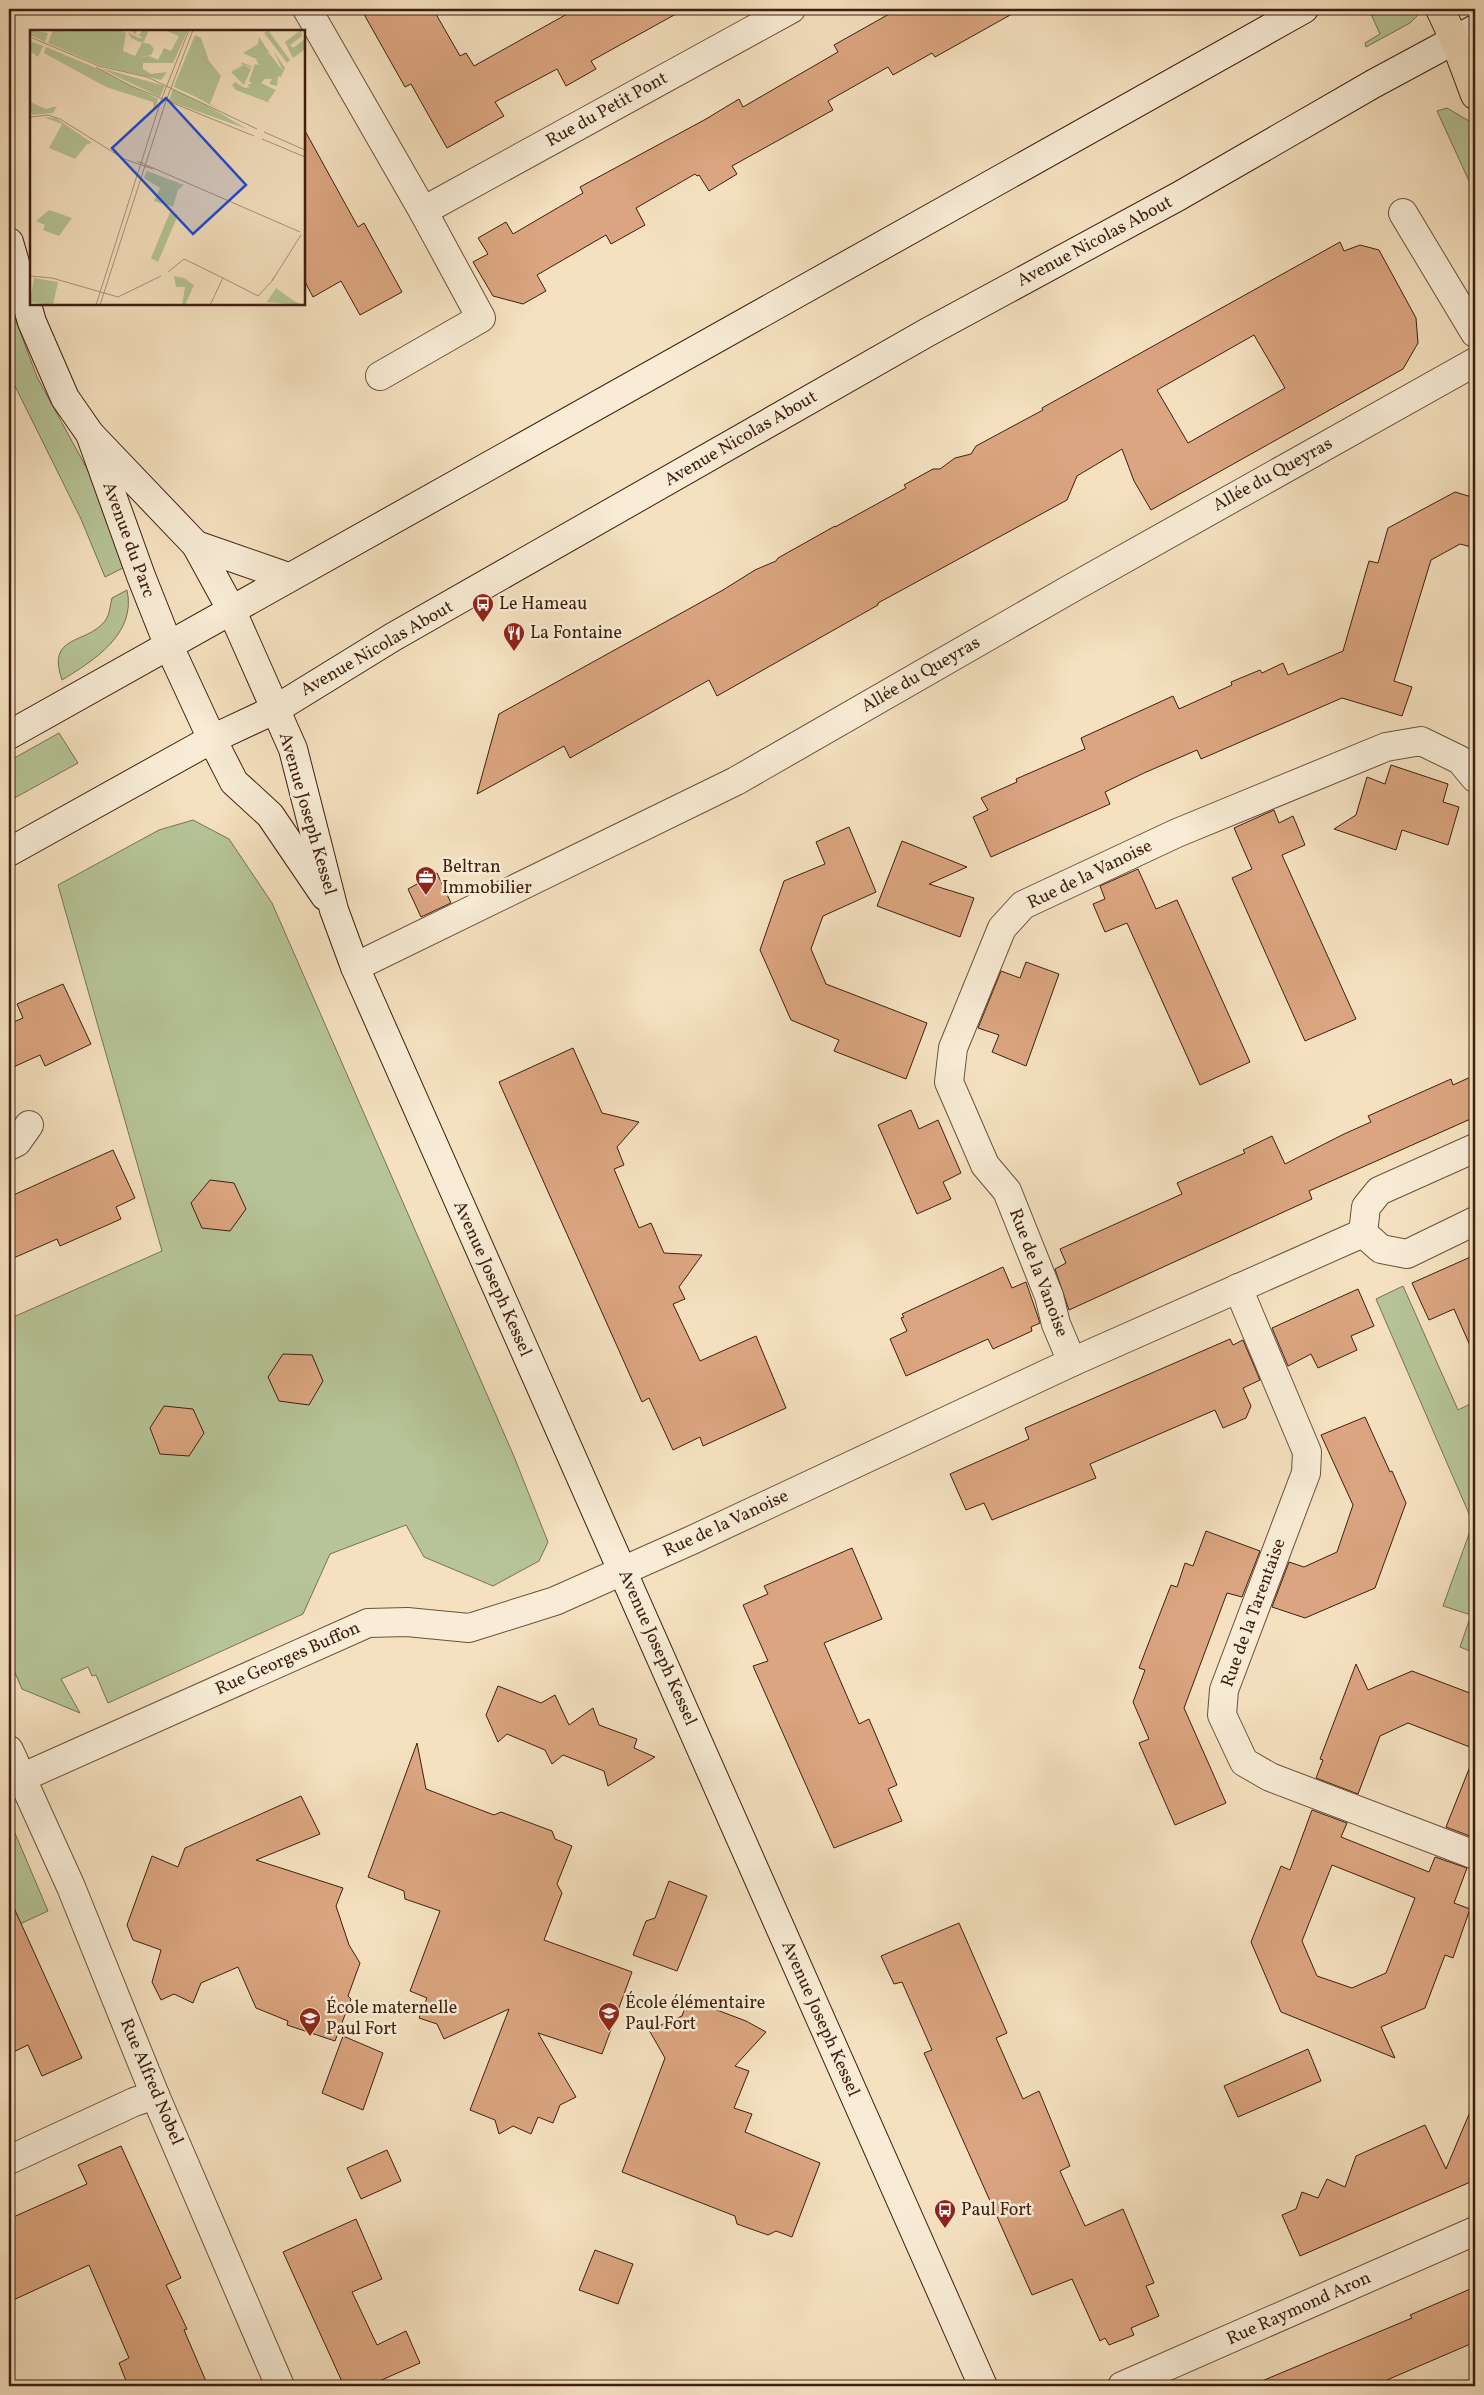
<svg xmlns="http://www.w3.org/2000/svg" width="1484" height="2395" viewBox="0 0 1484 2395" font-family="Vollkorn,serif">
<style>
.green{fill:#b6c497;stroke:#7a7253}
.building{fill:#daa580;stroke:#3f1f0f;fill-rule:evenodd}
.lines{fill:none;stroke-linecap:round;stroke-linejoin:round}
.street-casing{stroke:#6c503b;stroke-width:30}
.secondary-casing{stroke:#3f1f0f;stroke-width:30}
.primary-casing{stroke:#3f1f0f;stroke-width:30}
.street{stroke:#f8ecd6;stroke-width:28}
.secondary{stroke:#f8ecd6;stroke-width:28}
.primary{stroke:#f5e1c0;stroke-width:28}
.labels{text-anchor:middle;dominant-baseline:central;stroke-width:5;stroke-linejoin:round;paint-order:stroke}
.street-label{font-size:18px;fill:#3f1f0f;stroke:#f8ecd6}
.poi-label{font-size:18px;fill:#3f1f0f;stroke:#f8ecd6;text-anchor:start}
.inset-road{fill:none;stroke:#ac9379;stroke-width:1}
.view{fill:#1d4ed8;fill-opacity:0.15;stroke:#1d4ed8;stroke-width:2.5}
.inset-edge{fill:none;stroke:#3f1f0f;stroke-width:2.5}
</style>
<rect width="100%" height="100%" fill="#f5e1c0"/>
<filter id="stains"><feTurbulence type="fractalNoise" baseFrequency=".004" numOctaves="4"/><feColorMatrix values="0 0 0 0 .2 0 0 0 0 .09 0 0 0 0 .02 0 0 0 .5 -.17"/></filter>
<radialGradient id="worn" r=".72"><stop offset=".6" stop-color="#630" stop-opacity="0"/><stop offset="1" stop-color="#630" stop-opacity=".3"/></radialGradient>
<!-- green -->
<g class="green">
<path d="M 1384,9 L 1418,9 L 1418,15 L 1410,23 L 1366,47 L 1365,43 L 1380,34 L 1371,14 Z"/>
<path d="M 1447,108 L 1469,121 L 1475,128 L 1475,194 L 1437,111 Z"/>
<path d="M 9,302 L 37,377 L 92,478 L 117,543 L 123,568 L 105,577 L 81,519 L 9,374 Z"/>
<path d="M 127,590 C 137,634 93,661 62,680 C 46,634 86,645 105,621 C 110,614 110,606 112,598 Z"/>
<path d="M 59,733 L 78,763 L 9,801 L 9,761 Z"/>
<path d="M 193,820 L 229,839 L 272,903 L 513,1454 L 548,1542 L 539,1561 L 493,1586 L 424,1557 L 406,1525 L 330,1554 L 303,1614 L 108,1703 L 96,1675 L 92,1676 L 88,1667 L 61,1679 L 80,1713 L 22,1689 L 9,1659 L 9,1319 L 162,1251 L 58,885 L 159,830 Z"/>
<path d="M 1403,1286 L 1458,1410 L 1472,1403 L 1475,1410 L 1475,1653 L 1460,1647 L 1471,1615 L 1443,1606 L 1473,1523 L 1376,1299 Z"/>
<path d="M 9,1819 L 48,1911 L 9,1929 Z"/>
</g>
<!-- building -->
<g class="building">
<path d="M 361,9 L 433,9 L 460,56 L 466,53 L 474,66 L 576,9 L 685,9 L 591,61 L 596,69 L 566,86 L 557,69 L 495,102 L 504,116 L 447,148 L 411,84 L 405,87 Z"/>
<path d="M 898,9 L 1021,9 L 935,57 L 932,53 L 893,75 L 888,67 L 828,101 L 833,110 L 732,166 L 737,174 L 709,191 L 699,175 L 697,176 L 695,174 L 636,208 L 645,225 L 611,244 L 606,235 L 537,275 L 546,291 L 523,304 L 493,296 L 473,262 L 488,254 L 478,238 L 506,222 L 513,234 L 583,193 L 580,187 L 706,119 L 739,99 L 743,107 L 838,52 L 834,45 Z"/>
<path d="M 304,129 L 358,227 L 364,223 L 402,292 L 360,315 L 341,281 L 313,297 L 304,280 Z"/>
<path d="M 1340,242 L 1344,251 L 1360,245 L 1379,250 L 1416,318 L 1418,343 L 1403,369 L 1151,510 L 1134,481 L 1122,449 L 1077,476 L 1067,500 L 878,603 L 878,605 L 717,696 L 709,680 L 570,758 L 564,746 L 477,794 L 499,714 L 723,590 L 755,570 L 776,561 L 778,558 L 835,526 L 835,527 L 906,488 L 904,485 L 933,469 L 940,469 L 955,458 L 971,454 L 976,446 L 1043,410 L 1042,408 ZM 1254,335 L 1285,388 L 1188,443 L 1157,390 Z"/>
<path d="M 1455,492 L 1475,498 L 1475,548 L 1460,544 L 1431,560 L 1394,681 L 1412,687 L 1402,716 L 1342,698 L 1201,759 L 1197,750 L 1144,773 L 1105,792 L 1110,804 L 991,857 L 973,817 L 988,810 L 981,798 L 1017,782 L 1016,779 L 1085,749 L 1081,738 L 1173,696 L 1179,709 L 1232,685 L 1231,682 L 1260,670 L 1262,673 L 1283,663 L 1288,675 L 1343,651 L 1369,561 L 1378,563 L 1388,528 Z"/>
<path d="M 1391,765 L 1448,784 L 1443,802 L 1459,807 L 1448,845 L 1402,830 L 1396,850 L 1334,829 L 1356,815 L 1367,777 L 1385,784 Z"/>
<path d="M 1274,810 L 1279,823 L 1293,816 L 1305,845 L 1282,855 L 1356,1019 L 1305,1041 L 1232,878 L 1252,869 L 1234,828 Z"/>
<path d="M 849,827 L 876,892 L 823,916 L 811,949 L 826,984 L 927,1023 L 906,1079 L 834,1051 L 839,1040 L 791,1020 L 760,950 L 784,881 L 825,864 L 816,842 Z"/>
<path d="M 902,841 L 967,867 L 929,884 L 974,898 L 960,937 L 877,906 Z"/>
<path d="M 1138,869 L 1156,909 L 1177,900 L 1250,1062 L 1200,1085 L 1127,923 L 1105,932 L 1093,904 L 1105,899 L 1100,886 Z"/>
<path d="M 437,873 L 451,903 L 421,917 L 408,889 Z"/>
<path d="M 1026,962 L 1059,974 L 1026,1066 L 992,1052 L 999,1035 L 978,1028 L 1001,971 L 1020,978 Z"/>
<path d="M 63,984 L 91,1044 L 45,1066 L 40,1055 L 9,1069 L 9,1024 L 23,1018 L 17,1004 Z"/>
<path d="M 573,1048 L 602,1113 L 639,1122 L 617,1147 L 624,1165 L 614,1169 L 639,1228 L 651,1223 L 664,1253 L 702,1255 L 679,1287 L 685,1299 L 673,1304 L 700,1361 L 756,1336 L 786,1408 L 703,1446 L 700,1437 L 673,1450 L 649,1398 L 642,1402 L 499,1082 Z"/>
<path d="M 1475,1075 L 1475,1117 L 1309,1191 L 1312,1199 L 1069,1310 L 1055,1269 L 1066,1263 L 1060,1249 L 1182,1194 L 1177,1183 L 1245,1153 L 1243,1150 L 1272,1136 L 1285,1164 L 1344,1134 L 1371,1122 L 1368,1116 L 1451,1079 L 1453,1085 Z"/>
<path d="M 911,1110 L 919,1129 L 938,1120 L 961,1173 L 943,1182 L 951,1199 L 917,1214 L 878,1125 Z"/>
<path d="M 113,1150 L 135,1198 L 116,1207 L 121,1219 L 60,1246 L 57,1239 L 9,1260 L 9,1197 Z"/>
<path d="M 210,1180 L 234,1183 L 246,1209 L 230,1231 L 202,1228 L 191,1203 Z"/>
<path d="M 1475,1255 L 1475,1357 L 1454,1309 L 1429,1320 L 1412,1283 Z"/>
<path d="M 1003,1267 L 1012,1288 L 1026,1282 L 1040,1323 L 1031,1327 L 1032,1331 L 993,1349 L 988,1339 L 906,1376 L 890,1339 L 907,1331 L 901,1318 L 904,1317 L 902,1314 Z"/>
<path d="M 1358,1289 L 1374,1326 L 1351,1336 L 1357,1350 L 1318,1368 L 1311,1354 L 1288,1366 L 1272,1328 Z"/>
<path d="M 1230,1339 L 1233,1345 L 1243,1340 L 1260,1380 L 1243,1388 L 1251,1406 L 1246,1418 L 1223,1428 L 1215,1410 L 1090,1464 L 1096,1478 L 992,1520 L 984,1503 L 966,1510 L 950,1474 L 1029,1439 L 1025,1428 Z"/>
<path d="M 283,1354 L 312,1355 L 323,1381 L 309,1405 L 279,1401 L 268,1377 Z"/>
<path d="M 164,1406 L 193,1409 L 204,1433 L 189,1456 L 160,1454 L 150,1428 Z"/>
<path d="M 1365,1417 L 1390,1472 L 1392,1471 L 1406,1503 L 1375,1588 L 1305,1618 L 1272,1607 L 1289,1562 L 1304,1567 L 1337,1552 L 1353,1505 L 1321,1435 Z"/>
<path d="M 1206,1531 L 1260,1551 L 1242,1597 L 1227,1593 L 1184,1708 L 1226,1803 L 1175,1825 L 1139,1743 L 1149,1739 L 1133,1702 L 1145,1670 L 1139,1668 L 1171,1585 L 1177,1587 L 1185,1563 L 1193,1566 Z"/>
<path d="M 852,1548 L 882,1619 L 824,1643 L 859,1724 L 869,1719 L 897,1785 L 888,1789 L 902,1821 L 834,1848 L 753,1666 L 768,1661 L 743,1605 L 768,1594 L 764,1586 Z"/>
<path d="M 1356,1664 L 1368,1690 L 1412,1671 L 1475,1695 L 1475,1749 L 1408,1723 L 1380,1736 L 1358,1794 L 1316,1778 L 1323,1760 L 1320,1759 Z"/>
<path d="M 498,1686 L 541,1703 L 555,1695 L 569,1725 L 593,1708 L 599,1725 L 637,1739 L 634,1748 L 655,1757 L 608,1786 L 604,1771 L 563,1755 L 552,1764 L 545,1750 L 507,1734 L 498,1742 L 486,1715 Z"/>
<path d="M 417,1743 L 426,1789 L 494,1815 L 501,1812 L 552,1831 L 555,1839 L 572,1846 L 557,1884 L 562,1893 L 544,1940 L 632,1972 L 602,2054 L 538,2033 L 576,2097 L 560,2105 L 553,2123 L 538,2117 L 531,2134 L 513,2126 L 499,2134 L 495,2120 L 470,2110 L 509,2009 L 444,2039 L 437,2024 L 419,2018 L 427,1998 L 410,1991 L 440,1911 L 405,1899 L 404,1891 L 368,1877 Z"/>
<path d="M 1473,1759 L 1475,1759 L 1475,1838 L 1446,1827 Z"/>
<path d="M 301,1796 L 320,1834 L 256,1860 L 343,1888 L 336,1906 L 349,1945 L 360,1963 L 348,1996 L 351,1999 L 335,2041 L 287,2025 L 288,2021 L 256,2008 L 238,1967 L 201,1983 L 193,2003 L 174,1994 L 161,2000 L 152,1982 L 161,1950 L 133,1940 L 127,1925 L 152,1856 L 178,1867 L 185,1848 Z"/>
<path d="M 1312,1810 L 1347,1823 L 1341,1837 L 1429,1872 L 1435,1857 L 1467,1868 L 1454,1903 L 1470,1909 L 1453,1958 L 1445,1955 L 1425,2008 L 1381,2027 L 1395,2058 L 1281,2012 L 1251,1942 L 1281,1866 L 1290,1870 ZM 1332,1865 L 1415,1898 L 1386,1973 L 1352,1988 L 1317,1976 L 1302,1941 Z"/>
<path d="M 669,1881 L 707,1896 L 677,1971 L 633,1955 L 646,1921 L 655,1918 Z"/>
<path d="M 9,1897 L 82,2058 L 42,2076 L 28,2045 L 9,2054 Z"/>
<path d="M 959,1923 L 1007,2033 L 996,2038 L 1023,2099 L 1039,2091 L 1070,2166 L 1060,2171 L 1085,2226 L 1123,2209 L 1154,2283 L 1146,2286 L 1159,2316 L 1131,2328 L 1134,2335 L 1109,2345 L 1105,2338 L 1100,2341 L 1072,2279 L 1032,2295 L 924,2053 L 932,2050 L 902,1982 L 894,1984 L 881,1956 Z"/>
<path d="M 688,1999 L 746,2021 L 766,2032 L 735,2066 L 749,2071 L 734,2108 L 752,2114 L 745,2132 L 820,2163 L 792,2237 L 776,2231 L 768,2235 L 737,2224 L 735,2216 L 622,2172 L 665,2058 L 649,2030 L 682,2016 Z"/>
<path d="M 343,2036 L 383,2053 L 363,2110 L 322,2093 Z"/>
<path d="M 1308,2049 L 1321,2081 L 1238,2117 L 1224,2086 Z"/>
<path d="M 1475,2100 L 1475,2180 L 1300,2256 L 1282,2215 L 1296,2209 L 1302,2192 L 1318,2198 L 1327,2179 L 1345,2187 L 1356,2156 L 1425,2125 L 1446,2169 Z"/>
<path d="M 121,2146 L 181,2278 L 166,2285 L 187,2329 L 184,2330 L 208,2386 L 128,2386 L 119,2363 L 129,2358 L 89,2265 L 9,2302 L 9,2219 L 87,2184 L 78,2165 Z"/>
<path d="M 387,2150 L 401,2181 L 361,2199 L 347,2168 Z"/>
<path d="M 356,2219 L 382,2279 L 352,2292 L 377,2345 L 406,2331 L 420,2363 L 368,2386 L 344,2386 L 283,2252 Z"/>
<path d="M 595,2250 L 633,2264 L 618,2304 L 579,2290 Z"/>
<path d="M 1475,2287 L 1475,2342 L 1373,2386 L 1250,2386 L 1412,2318 L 1410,2315 Z"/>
</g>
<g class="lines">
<!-- street casing -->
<g class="street-casing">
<g id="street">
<path d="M 307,9 L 423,211 L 791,9"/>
<path d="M 1403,213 L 1475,333"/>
<path d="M 380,376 L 481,318 L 423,211"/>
<path d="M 355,967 L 736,781 L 1072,588 L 1475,362"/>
<path d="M 9,1146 L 17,1142 L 29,1125"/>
<path d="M 1363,1233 L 1366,1207 L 1379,1191 L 1475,1148"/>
<path d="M 1363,1233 L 1381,1249 L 1407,1254 L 1475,1221"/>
<path d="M 1238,1288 L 1307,1452 L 1306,1473 L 1224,1690 L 1222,1715 L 1244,1762 L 1270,1777 L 1475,1855"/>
<path d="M 1072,1362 L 1056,1324 L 1049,1296 L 1007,1191 L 985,1165 L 949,1082 L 953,1048 L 1002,928 L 1023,905 L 1177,833 L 1386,747 L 1421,741 L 1460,760 L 1475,778"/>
<path d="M 9,1750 L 71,1887 L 155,2095 L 280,2386"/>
<path d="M 21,1778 L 368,1623 L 407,1622 L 469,1628 L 555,1601 L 692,1540 L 1072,1362 L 1363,1233"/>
<path d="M 9,2160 L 134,2102 L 155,2095"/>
<path d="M 1122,2386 L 1475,2231"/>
</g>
</g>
<!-- secondary casing -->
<g class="secondary-casing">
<g id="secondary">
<path d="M 9,242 L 32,322 L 65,398 L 90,434 L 196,545 L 288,577"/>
<path d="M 90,434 L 141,576 L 168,644 L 212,739 L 234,782 L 270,815 L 325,896"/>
<path d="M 196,545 L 231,609 L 293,749 L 334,910 L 355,967 L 983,2386"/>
<path d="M 9,735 L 1304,9"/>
<path d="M 9,852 L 212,739 L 276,709 L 393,637 L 928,332 L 1179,196 L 1373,84 L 1475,29"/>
</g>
</g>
<!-- primary casing -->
<g class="primary-casing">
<path id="primary" d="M 1440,9 L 1454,39 L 1475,95"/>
</g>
<!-- street -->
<use href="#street" class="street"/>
<!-- secondary -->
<use href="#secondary" class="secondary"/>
<!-- primary -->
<use href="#primary" class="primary"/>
</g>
<!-- icons -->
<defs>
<g id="bus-pin" transform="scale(1.125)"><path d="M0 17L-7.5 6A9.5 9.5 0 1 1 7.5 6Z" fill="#8f2418" stroke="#f8ecd6"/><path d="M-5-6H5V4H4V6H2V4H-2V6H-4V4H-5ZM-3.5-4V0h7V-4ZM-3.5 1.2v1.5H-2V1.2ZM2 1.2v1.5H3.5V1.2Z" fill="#fff"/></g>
<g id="restaurant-pin" transform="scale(1.125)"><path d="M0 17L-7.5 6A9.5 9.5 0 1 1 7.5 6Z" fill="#8f2418" stroke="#f8ecd6"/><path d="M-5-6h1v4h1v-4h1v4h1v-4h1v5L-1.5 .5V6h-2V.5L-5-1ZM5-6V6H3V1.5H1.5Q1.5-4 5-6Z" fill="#fff"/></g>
<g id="office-pin" transform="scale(1.125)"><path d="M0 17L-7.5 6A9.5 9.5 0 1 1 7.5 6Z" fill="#8f2418" stroke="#f8ecd6"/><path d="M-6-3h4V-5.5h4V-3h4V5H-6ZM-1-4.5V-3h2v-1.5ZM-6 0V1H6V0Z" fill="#fff"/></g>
<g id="school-pin" transform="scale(1.125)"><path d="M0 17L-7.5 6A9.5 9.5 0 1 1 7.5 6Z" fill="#8f2418" stroke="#f8ecd6"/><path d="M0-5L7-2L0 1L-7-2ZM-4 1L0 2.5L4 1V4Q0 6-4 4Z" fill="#fff"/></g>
</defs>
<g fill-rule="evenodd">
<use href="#bus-pin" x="483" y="604"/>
<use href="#restaurant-pin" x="514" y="633"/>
<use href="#office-pin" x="426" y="877"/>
<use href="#school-pin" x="609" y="2013"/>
<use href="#school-pin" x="310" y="2018"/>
<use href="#bus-pin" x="945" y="2210"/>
</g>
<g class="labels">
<!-- street labels -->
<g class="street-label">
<text transform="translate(607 110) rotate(-29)">Rue du Petit Pont</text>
<text transform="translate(1095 242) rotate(-28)">Avenue Nicolas About</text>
<text transform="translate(741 439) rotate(-30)">Avenue Nicolas About</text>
<text transform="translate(1273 475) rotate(-29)">Allée du Queyras</text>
<text transform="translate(128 540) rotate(70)">Avenue du Parc</text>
<text transform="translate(377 649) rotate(-30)">Avenue Nicolas About</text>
<text transform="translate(921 675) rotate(-30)">Allée du Queyras</text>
<text transform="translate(307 814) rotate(74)">Avenue Joseph Kessel</text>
<text transform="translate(1090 875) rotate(-26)">Rue de la Vanoise</text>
<text transform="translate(1038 1273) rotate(69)">Rue de la Vanoise</text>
<text transform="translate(492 1279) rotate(66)">Avenue Joseph Kessel</text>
<text transform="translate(726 1524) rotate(-25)">Rue de la Vanoise</text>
<text transform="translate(1254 1613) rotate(-70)">Rue de la Tarentaise</text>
<text transform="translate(657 1648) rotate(66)">Avenue Joseph Kessel</text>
<text transform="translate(288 1659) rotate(-24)">Rue Georges Buffon</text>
<text transform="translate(820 2019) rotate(66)">Avenue Joseph Kessel</text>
<text transform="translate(151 2082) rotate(67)">Rue Alfred Nobel</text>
<text transform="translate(1299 2309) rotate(-24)">Rue Raymond Aron</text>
</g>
<!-- poi labels -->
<g class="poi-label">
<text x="499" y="604">Le Hameau</text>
<text x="530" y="633">La Fontaine</text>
<text x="442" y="867">Beltran<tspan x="442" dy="21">Immobilier</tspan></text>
<text x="625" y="2003">École élémentaire<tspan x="625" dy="21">Paul Fort</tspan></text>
<text x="326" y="2008">École maternelle<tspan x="326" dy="21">Paul Fort</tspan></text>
<text x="961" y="2210">Paul Fort</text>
</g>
</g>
<!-- overview -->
<g transform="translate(30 30)">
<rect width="275" height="275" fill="#f5e1c0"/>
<path d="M 0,0 L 18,3 L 15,12 L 0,5 ZM 23,0 L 89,0 L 96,3 L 93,21 L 105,26 L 112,13 L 101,8 L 98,2 L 109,8 L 113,8 L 103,3 L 102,0 L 106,0 L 106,4 L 109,5 L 113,0 L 119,0 L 113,13 L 120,14 L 124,19 L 121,25 L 107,28 L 119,26 L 128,30 L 134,18 L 141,21 L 149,6 L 134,0 L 158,0 L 143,33 L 113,33 L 113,39 L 121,44 L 137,42 L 131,50 L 69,35 L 18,13 ZM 238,0 L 260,30 L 257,33 L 234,3 ZM 271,0 L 272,6 L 260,15 L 263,18 L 275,9 L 275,19 L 263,28 L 255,12 ZM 165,5 L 171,8 L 179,31 L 191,46 L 180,74 L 200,85 L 177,72 L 188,79 L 164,66 L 146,58 L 144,56 ZM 229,7 L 239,22 L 229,30 L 213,23 L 228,14 ZM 0,11 L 13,16 L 8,27 L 0,21 ZM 16,17 L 73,41 L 128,69 L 126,77 L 124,79 L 123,72 L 76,57 L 14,23 ZM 243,20 L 255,38 L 251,47 L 248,46 L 247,56 L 239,54 L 242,49 L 235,49 L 231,53 L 246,60 L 238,71 L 240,73 L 206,60 L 202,55 L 205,52 L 215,58 L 220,57 L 217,55 L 222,53 L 219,51 L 225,34 L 229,35 L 226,30 L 239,23 L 253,41 ZM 213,33 L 221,36 L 222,37 L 222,38 L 211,34 L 202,42 L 213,35 L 221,39 L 214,55 L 201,42 L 212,33 ZM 71,38 L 135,56 L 130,67 L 92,49 ZM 143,59 L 176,75 L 217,99 L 139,71 ZM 0,72 L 16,79 L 27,76 L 23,83 L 2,85 ZM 13,87 L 26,88 L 62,113 L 57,114 L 45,129 L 19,118 L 32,94 ZM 117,141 L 154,155 L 148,160 L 143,177 L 124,171 L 130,158 L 114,148 ZM 19,180 L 42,188 L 29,206 L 13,200 L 15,195 L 6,191 ZM 140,182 L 148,185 L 128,232 L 121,228 ZM 144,246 L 154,248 L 164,255 L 155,275 L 152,275 L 155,257 L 146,257 ZM 4,248 L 28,252 L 23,275 L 0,272 ZM 246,258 L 264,271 L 272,275 L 237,272 Z" fill="#b6c497"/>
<path class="inset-road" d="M 0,7 L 69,36 L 117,47 L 227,99M 66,37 L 101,56 L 224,106M 0,87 L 18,85 L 30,89 L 94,129 L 123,139M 234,102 L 275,120M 232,109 L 275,127M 107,131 L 270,202M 138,242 L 154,229 L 193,248M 0,246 L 22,248 L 88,267 L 131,246M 244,247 L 242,251 L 271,205M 66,275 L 130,73 L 159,0M 70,275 L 136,71 L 163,0M 180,275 L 193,248 L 228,266 L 242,251"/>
<path class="view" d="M 136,68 L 216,155 L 163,204 L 82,118 Z"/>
<rect width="275" height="275" class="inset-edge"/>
</g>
<!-- margin -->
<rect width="1484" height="2395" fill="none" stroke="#f5e1c0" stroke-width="30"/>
<rect x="10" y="10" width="1464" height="2375" fill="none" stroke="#3f1f0f" stroke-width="2.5"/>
<rect x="15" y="15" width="1454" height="2365" fill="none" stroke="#3f1f0f"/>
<rect width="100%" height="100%" filter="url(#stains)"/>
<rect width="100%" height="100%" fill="url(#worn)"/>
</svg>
